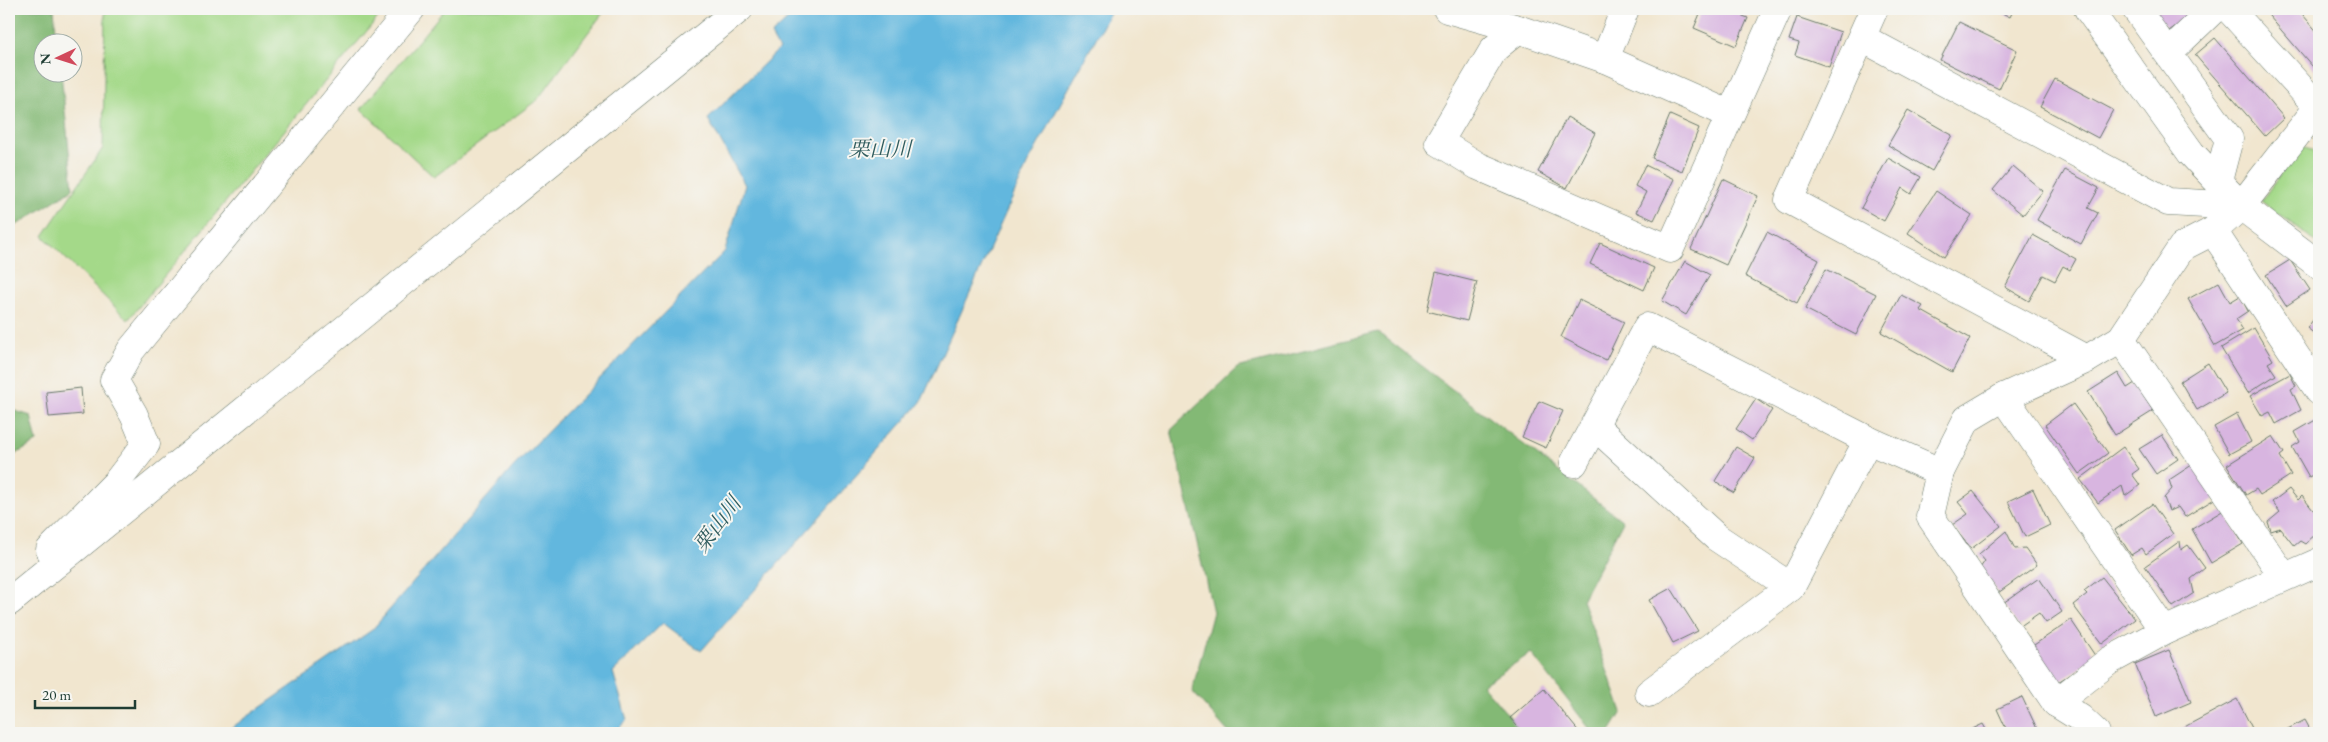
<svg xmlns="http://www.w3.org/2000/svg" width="2328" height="742" viewBox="0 0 2328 742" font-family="'EB Garamond','Noto Serif JP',serif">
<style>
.green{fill:#a4d989;stroke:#628b5e}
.forest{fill:#83b975;stroke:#517b54}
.water{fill:#62b7de;stroke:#407a89}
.building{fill:#d8b5e0}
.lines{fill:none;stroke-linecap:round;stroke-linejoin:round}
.minor-casing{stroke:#68786a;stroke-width:29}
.minor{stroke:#fff;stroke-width:28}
.labels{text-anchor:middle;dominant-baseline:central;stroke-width:4;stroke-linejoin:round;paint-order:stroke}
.water-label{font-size:21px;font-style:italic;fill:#305c5e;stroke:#f6f6f2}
</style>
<rect width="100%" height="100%" fill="#f6f6f2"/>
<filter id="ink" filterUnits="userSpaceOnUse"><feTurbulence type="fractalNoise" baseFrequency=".02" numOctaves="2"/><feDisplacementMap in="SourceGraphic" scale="10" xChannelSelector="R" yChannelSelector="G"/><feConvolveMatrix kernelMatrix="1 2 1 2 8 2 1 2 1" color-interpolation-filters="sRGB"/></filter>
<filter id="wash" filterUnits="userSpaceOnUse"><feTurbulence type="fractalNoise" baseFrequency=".0096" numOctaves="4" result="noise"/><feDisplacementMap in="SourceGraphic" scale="20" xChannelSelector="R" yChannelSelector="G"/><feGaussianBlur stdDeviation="1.12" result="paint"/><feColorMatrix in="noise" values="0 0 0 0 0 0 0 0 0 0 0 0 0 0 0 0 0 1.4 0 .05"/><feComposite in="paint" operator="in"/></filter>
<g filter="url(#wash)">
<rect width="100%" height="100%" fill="#f1e6cf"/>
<!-- green -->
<g class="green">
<path d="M 105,9 L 385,9 L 128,320 L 43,236 L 103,148 Z"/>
<path d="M 445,9 L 606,9 L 537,100 L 434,177 L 361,109 Z"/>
<path d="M 2302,145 L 2319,156 L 2319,244 L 2261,201 Z"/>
</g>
<!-- forest -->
<g class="forest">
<path d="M 9,9 L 54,9 L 57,42 L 42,42 L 42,72 L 61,73 L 73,189 L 9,230 Z"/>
<path d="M 1378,332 L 1623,521 L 1582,600 L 1622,712 L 1609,733 L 1593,733 L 1531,653 L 1482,685 L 1524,733 L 1229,733 L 1192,691 L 1213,612 L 1171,430 L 1237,368 Z"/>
<path d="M 9,409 L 31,416 L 37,442 L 9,458 Z"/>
</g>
<!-- water -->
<path class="water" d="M 800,9 L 1112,9 L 1028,163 L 921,402 L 701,651 L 663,623 L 613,672 L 627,720 L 614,733 L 224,733 L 372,630 L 515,465 L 725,251 L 745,185 L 708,119 L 779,49 L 771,35 Z"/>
<g id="blocks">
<!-- building -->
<g class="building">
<path d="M 1702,9 L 1740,9 L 1738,14 L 1748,18 L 1736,46 L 1694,28 Z"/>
<path d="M 1994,9 L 2014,9 L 2010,17 Z"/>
<path d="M 2152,9 L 2187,9 L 2192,14 L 2169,31 Z"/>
<path d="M 2263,9 L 2298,9 L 2319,34 L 2319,74 Z"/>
<path d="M 1797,17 L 1841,32 L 1829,67 L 1795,55 L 1799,43 L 1789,40 Z"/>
<path d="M 1959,22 L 2017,50 L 1999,89 L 1940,60 Z"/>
<path d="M 2215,38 L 2284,118 L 2265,136 L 2195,55 Z"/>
<path d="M 2055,79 L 2113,110 L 2098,138 L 2040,107 Z"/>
<path d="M 1908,110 L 1952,135 L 1932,171 L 1888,145 Z"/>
<path d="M 1670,115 L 1699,128 L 1682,171 L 1652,158 Z"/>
<path d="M 1567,117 L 1595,133 L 1567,188 L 1538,172 Z"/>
<path d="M 1888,158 L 1921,177 L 1911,194 L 1902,188 L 1884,221 L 1861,208 Z"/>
<path d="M 1645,165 L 1674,179 L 1654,220 L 1636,212 L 1646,192 L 1635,186 Z"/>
<path d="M 2013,166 L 2043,191 L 2023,215 L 1993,190 Z"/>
<path d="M 2065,170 L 2099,188 L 2088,208 L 2098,213 L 2081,244 L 2037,220 Z"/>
<path d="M 1723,179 L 1758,196 L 1726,265 L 1691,249 Z"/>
<path d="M 1936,191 L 1972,215 L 1944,257 L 1908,233 Z"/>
<path d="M 1767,232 L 1819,260 L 1797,303 L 1745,276 Z"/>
<path d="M 2033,235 L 2076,259 L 2070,270 L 2063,266 L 2055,281 L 2043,275 L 2029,301 L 2005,287 Z"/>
<path d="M 1600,243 L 1654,268 L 1644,290 L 1590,264 Z"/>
<path d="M 2290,260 L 2310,290 L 2286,306 L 2266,275 Z"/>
<path d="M 1685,261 L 1710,275 L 1686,315 L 1662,301 Z"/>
<path d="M 1826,269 L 1876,294 L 1856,335 L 1805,309 Z"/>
<path d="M 1436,272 L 1477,282 L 1467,321 L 1427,311 Z"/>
<path d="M 2219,282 L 2230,302 L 2240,296 L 2248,311 L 2236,319 L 2243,330 L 2215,346 L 2188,299 Z"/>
<path d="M 1901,295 L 1923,306 L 1920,310 L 1970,338 L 1952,372 L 1881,332 Z"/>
<path d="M 1579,300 L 1624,322 L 1606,360 L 1561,337 Z"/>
<path d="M 2319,312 L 2319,337 L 2307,328 Z"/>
<path d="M 2254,328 L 2273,360 L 2268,363 L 2276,375 L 2248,393 L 2221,348 Z"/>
<path d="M 2208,363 L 2226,393 L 2197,410 L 2180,381 Z"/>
<path d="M 2118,373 L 2127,388 L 2135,383 L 2153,411 L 2115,435 L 2088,392 Z"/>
<path d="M 2290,374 L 2296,386 L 2291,389 L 2301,410 L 2276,424 L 2270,412 L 2262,416 L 2250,396 Z"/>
<path d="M 81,388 L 83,414 L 49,417 L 46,392 Z"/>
<path d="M 1756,399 L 1772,410 L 1752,440 L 1736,429 Z"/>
<path d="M 1539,401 L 1563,411 L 1546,448 L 1522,437 Z"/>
<path d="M 2073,404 L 2108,453 L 2079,474 L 2045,425 Z"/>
<path d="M 2237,414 L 2251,442 L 2229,454 L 2214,427 Z"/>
<path d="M 2319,418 L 2319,471 L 2309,477 L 2292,447 L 2300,442 L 2295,432 Z"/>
<path d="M 2162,435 L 2178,459 L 2156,474 L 2139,449 Z"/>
<path d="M 2273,436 L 2284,453 L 2280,456 L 2291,475 L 2260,495 L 2256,489 L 2246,495 L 2227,465 Z"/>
<path d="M 1736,447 L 1755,458 L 1734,493 L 1715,481 Z"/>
<path d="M 2123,447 L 2139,469 L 2132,474 L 2140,485 L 2125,496 L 2122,486 L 2098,503 L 2080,479 Z"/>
<path d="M 2198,461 L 2216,498 L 2185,517 L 2178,507 L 2169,511 L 2164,498 L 2172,489 L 2169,480 Z"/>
<path d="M 2033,489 L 2050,525 L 2025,537 L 2008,501 Z"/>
<path d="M 2289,489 L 2298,500 L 2302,496 L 2313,510 L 2319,508 L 2319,531 L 2305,544 L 2300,541 L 2294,546 L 2280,528 L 2271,531 L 2268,522 L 2280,512 L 2272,502 Z"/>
<path d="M 1973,491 L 2001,526 L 1971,549 L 1952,525 L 1968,514 L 1958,502 Z"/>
<path d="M 2152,504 L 2173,534 L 2146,554 L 2142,548 L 2131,555 L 2115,530 Z"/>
<path d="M 2224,510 L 2243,544 L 2211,563 L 2192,529 Z"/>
<path d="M 2006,531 L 2015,549 L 2025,548 L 2037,565 L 1998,593 L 1980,568 L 1985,561 L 1979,554 Z"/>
<path d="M 2180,541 L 2181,550 L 2188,545 L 2205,568 L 2191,579 L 2194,593 L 2173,607 L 2145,566 Z"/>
<path d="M 2102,577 L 2135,619 L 2102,644 L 2073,605 L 2087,594 L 2084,591 Z"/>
<path d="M 2039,578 L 2062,612 L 2046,623 L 2039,613 L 2019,627 L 2003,603 Z"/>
<path d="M 1671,588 L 1698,631 L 1673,643 L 1649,600 Z"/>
<path d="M 2071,620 L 2096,657 L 2055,684 L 2031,647 Z"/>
<path d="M 2169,650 L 2191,702 L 2156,717 L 2135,664 Z"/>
<path d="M 1544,689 L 1580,733 L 1523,733 L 1510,718 Z"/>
<path d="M 2022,697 L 2039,733 L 2008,733 L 1997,709 Z"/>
<path d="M 2237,699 L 2253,730 L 2248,733 L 2173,733 Z"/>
<path d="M 2305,720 L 2312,733 L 2280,733 Z"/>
<path d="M 1983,724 L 1988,733 L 1964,733 Z"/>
</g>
</g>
</g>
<g filter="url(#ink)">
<use href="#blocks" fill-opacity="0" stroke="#68786a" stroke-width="1"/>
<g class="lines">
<!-- minor casing -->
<g class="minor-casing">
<g id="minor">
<path d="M 1447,9 L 1518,29"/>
<path d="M 1874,9 L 1789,200 L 2087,359"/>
<path d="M 2088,9 L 2191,153 L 2241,206 L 2319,265"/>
<path d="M 2136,9 L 2229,139 L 2218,181"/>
<path d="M 2229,9 L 2318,107"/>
<path d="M 1862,38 L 2168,202 L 2241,206"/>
<path d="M 2169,52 L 2214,9"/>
<path d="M 1605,59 L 1625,9"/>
<path d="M 1729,114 L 1605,59 L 1518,29 L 1494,49 L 1439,142 L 1478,166 L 1670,249 L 1778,9"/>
<path d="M 2213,231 L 2319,391"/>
<path d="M 2121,339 L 2284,577"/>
<path d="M 2004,397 L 2164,631"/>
<path d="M 1595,426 L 1716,537 L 1791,587"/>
<path d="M 1574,463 L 1647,327 L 1868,440 L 1940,472"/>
<path d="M 50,550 L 116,483 L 146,444 L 134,415 L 114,380 L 131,350 L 411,9"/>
<path d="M 9,602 L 739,9"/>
<path d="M 1649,693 L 1791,587 L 1868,440"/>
<path d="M 2056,703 L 2109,661 L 2164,631 L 2319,562"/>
<path d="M 2096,733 L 2080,718 L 2056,703 L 1930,516 L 1940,472 L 1967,419 L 2004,397 L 2087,359 L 2121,339 L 2182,247 L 2213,231 L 2241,206 L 2319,106"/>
</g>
</g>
<!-- minor -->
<use href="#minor" class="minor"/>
</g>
</g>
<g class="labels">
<!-- water labels -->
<g class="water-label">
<text x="880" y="148">栗山川</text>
<text transform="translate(717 524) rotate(-53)">栗山川</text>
</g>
</g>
<!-- margin -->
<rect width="2328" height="742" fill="none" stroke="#f6f6f2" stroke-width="30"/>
<!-- north arrow -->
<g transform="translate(58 58) rotate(266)"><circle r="24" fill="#f6f6f2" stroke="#a0aca6"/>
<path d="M0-4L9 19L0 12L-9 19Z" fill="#d1495b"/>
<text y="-8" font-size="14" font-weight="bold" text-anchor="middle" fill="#1f3d34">N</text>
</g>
<!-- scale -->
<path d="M35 700v8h100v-8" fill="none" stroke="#1f3d34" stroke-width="2.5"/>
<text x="42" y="700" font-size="15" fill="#1f3d34" stroke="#f6f6f2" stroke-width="4" paint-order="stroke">20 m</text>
</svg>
